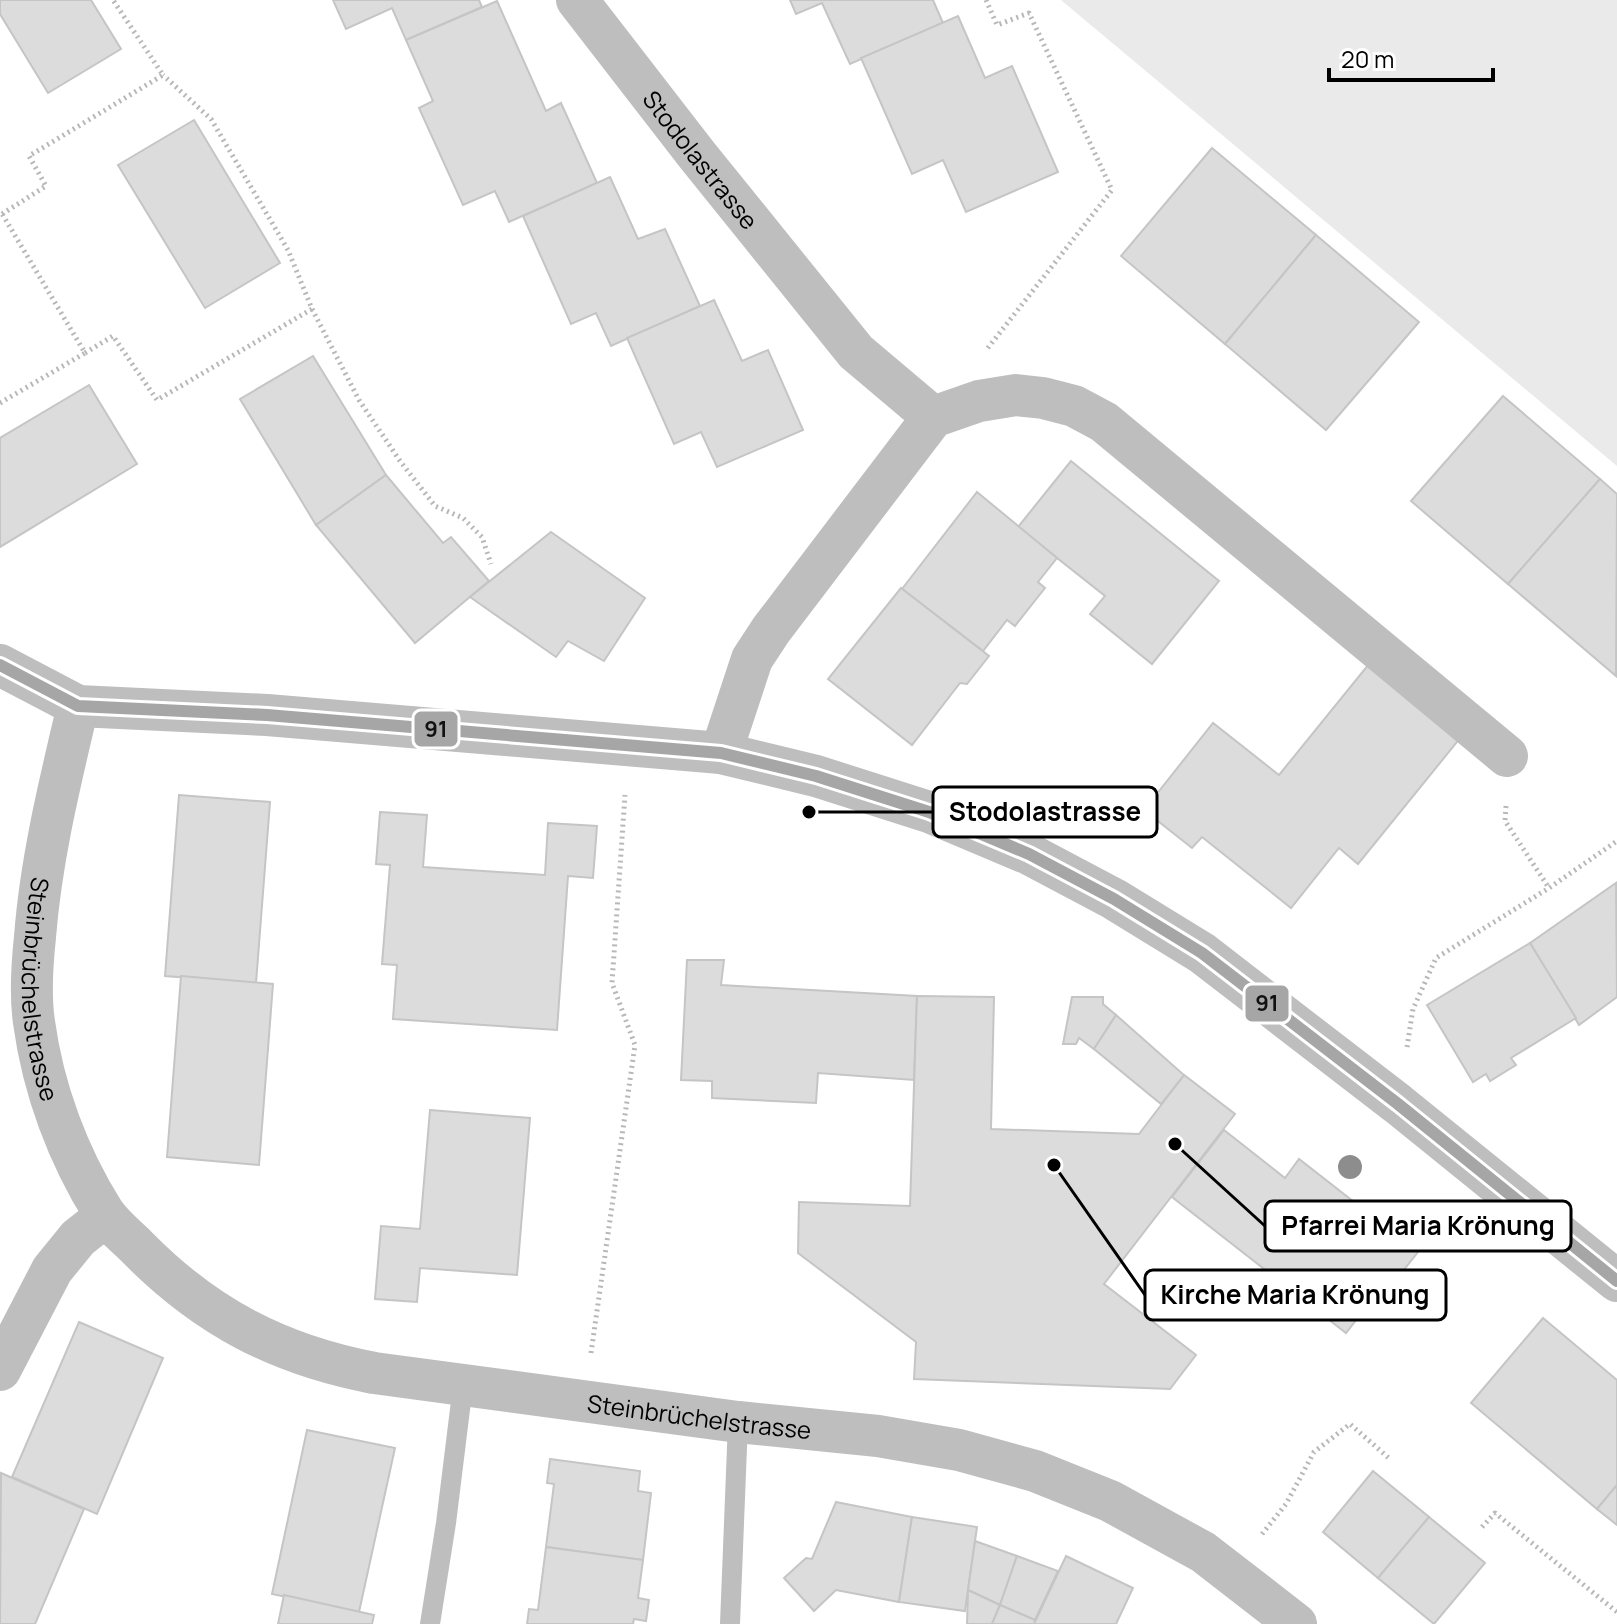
<svg xmlns="http://www.w3.org/2000/svg" width="1617" height="1624" viewBox="0 0 1617 1624" font-family="Manrope,sans-serif">
<style>
.green{fill:#eaeaea}
.building{fill:#dcdcdc;stroke:#c5c5c5;stroke-width:2}
.lines{fill:none;stroke-linecap:round;stroke-linejoin:round}
.path{stroke:#b8b8b8;stroke-width:5;stroke-dasharray:2 4;stroke-linecap:butt}
.lane{stroke:#bebebe;stroke-width:20}
.street{stroke:#bebebe;stroke-width:42}
.bus-1-casing{stroke:#fff;stroke-width:18}
.bus-1{stroke:#a6a6a6;stroke-width:12}
.tree{fill:#8d8d8d}
.labels{text-anchor:middle;dominant-baseline:central;stroke-width:6;stroke-linejoin:round;paint-order:stroke}
.street-label{font-size:24px;fill:#000;stroke:#fff}
.leader{fill:none;stroke:#000;stroke-width:3}
.callout-dot{fill:#000;stroke:#fff;stroke-width:3}
.callout{fill:#fff;stroke:#000;stroke-width:3}
.callout-label{font-size:26px;text-anchor:middle;font-weight:bold;fill:#000}
.line-badge{stroke:#fff;stroke-width:3}
.pale-badge-label{font-size:22px;text-anchor:middle;font-weight:bold;fill:#111}
</style>
<rect width="100%" height="100%" fill="#fff"/>
<!-- green -->
<path class="green" d="M 1061,0 L 1617,0 L 1617,466 Z"/>
<!-- building -->
<g class="building">
<path d="M 0,0 L 91,0 L 121,49 L 48,93 L 0,14 Z"/>
<path d="M 333,0 L 479,0 L 482,7 L 406,40 L 392,8 L 346,29 Z"/>
<path d="M 790,0 L 933,0 L 943,23 L 850,64 L 822,3 L 796,14 Z"/>
<path d="M 497,1 L 546,111 L 561,103 L 597,183 L 509,222 L 495,191 L 463,205 L 419,108 L 433,101 L 406,40 Z"/>
<path d="M 958,16 L 985,78 L 1012,66 L 1058,172 L 966,212 L 943,160 L 912,174 L 861,58 Z"/>
<path d="M 194,120 L 280,263 L 205,308 L 118,165 Z"/>
<path d="M 1212,148 L 1316,235 L 1225,344 L 1121,256 Z"/>
<path d="M 610,177 L 638,239 L 665,229 L 700,306 L 611,346 L 596,313 L 571,324 L 523,216 Z"/>
<path d="M 1316,235 L 1419,322 L 1326,430 L 1225,344 Z"/>
<path d="M 714,300 L 742,361 L 768,350 L 803,430 L 717,467 L 701,432 L 674,444 L 627,338 Z"/>
<path d="M 313,356 L 386,475 L 316,525 L 240,399 Z"/>
<path d="M 89,385 L 137,464 L 0,547 L 0,438 Z"/>
<path d="M 1503,396 L 1600,479 L 1508,584 L 1411,501 Z"/>
<path d="M 1071,461 L 1219,581 L 1152,664 L 1090,614 L 1105,596 L 1018,527 Z"/>
<path d="M 386,475 L 443,543 L 451,537 L 489,581 L 415,643 L 316,525 Z"/>
<path d="M 1600,479 L 1617,494 L 1616,676 L 1508,584 Z"/>
<path d="M 977,492 L 1057,558 L 1038,582 L 1045,588 L 1015,626 L 1007,620 L 983,651 L 902,589 Z"/>
<path d="M 551,532 L 645,598 L 604,661 L 568,641 L 556,657 L 470,597 Z"/>
<path d="M 901,588 L 989,656 L 967,684 L 960,683 L 912,745 L 828,679 Z"/>
<path d="M 1369,664 L 1461,737 L 1358,864 L 1339,848 L 1291,908 L 1202,837 L 1192,848 L 1144,810 L 1213,723 L 1279,775 Z"/>
<path d="M 179,795 L 270,802 L 256,983 L 165,976 Z"/>
<path d="M 380,812 L 427,815 L 423,867 L 545,875 L 548,823 L 597,826 L 593,878 L 568,876 L 557,1030 L 393,1019 L 397,965 L 382,964 L 390,865 L 376,864 Z"/>
<path d="M 1616,883 L 1617,997 L 1579,1025 L 1530,943 Z"/>
<path d="M 1530,943 L 1576,1018 L 1511,1058 L 1516,1065 L 1490,1081 L 1486,1074 L 1473,1082 L 1427,1005 Z"/>
<path d="M 687,960 L 724,960 L 721,985 L 917,996 L 914,1080 L 818,1073 L 816,1103 L 712,1098 L 712,1081 L 681,1080 Z"/>
<path d="M 181,976 L 273,984 L 259,1165 L 167,1157 Z"/>
<path d="M 917,996 L 994,997 L 991,1129 L 1139,1134 L 1184,1075 L 1235,1114 L 1104,1284 L 1196,1355 L 1170,1389 L 914,1379 L 916,1342 L 798,1253 L 799,1202 L 910,1206 Z"/>
<path d="M 1072,997 L 1103,997 L 1103,1004 L 1116,1015 L 1094,1049 L 1079,1038 L 1076,1044 L 1063,1044 Z"/>
<path d="M 1116,1015 L 1184,1075 L 1161,1104 L 1094,1049 Z"/>
<path d="M 430,1110 L 530,1118 L 517,1275 L 420,1268 L 417,1302 L 375,1299 L 381,1226 L 420,1229 Z"/>
<path d="M 1224,1130 L 1285,1178 L 1299,1159 L 1418,1252 L 1372,1310 L 1367,1306 L 1346,1333 L 1172,1197 Z"/>
<path d="M 1543,1318 L 1617,1380 L 1617,1485 L 1597,1509 L 1471,1403 Z"/>
<path d="M 79,1322 L 163,1358 L 97,1514 L 12,1477 Z"/>
<path d="M 307,1430 L 395,1448 L 359,1612 L 272,1594 Z"/>
<path d="M 550,1459 L 640,1471 L 638,1491 L 651,1493 L 643,1560 L 546,1547 L 554,1484 L 547,1483 Z"/>
<path d="M 1373,1471 L 1429,1517 L 1378,1578 L 1323,1532 Z"/>
<path d="M 1,1473 L 84,1509 L 35,1624 L 0,1624 Z"/>
<path d="M 1617,1485 L 1617,1525 L 1597,1509 Z"/>
<path d="M 836,1502 L 912,1517 L 899,1602 L 836,1590 L 814,1611 L 784,1578 L 806,1558 L 812,1559 Z"/>
<path d="M 912,1517 L 977,1527 L 965,1611 L 899,1602 Z"/>
<path d="M 1429,1517 L 1485,1563 L 1434,1624 L 1378,1578 Z"/>
<path d="M 975,1541 L 1017,1556 L 1000,1605 L 968,1590 Z"/>
<path d="M 546,1547 L 643,1560 L 638,1598 L 649,1600 L 646,1621 L 634,1619 L 633,1624 L 527,1624 L 529,1609 L 538,1610 Z"/>
<path d="M 1017,1556 L 1058,1571 L 1035,1620 L 1000,1605 Z"/>
<path d="M 1066,1556 L 1133,1588 L 1116,1624 L 1034,1624 Z"/>
<path d="M 968,1590 L 1000,1605 L 992,1624 L 967,1624 Z"/>
<path d="M 284,1595 L 374,1615 L 372,1624 L 278,1624 Z"/>
<path d="M 1000,1605 L 1035,1620 L 1034,1624 L 992,1624 Z"/>
</g>
<g class="lines">
<!-- path -->
<g class="path">
<path d="M 986,0 L 997,25 L 1029,13 L 1112,190 L 987,349"/>
<path d="M 2,214 L 46,186 L 29,156 L 163,75 L 113,0"/>
<path d="M 312,309 L 359,400 L 400,461 L 435,506 L 463,518 L 482,537 L 491,564"/>
<path d="M 85,353 L 113,336 L 157,400 L 312,309 L 288,250 L 211,119 L 163,75"/>
<path d="M 0,403 L 85,353 L 1,212"/>
<path d="M 1506,806 L 1505,821 L 1549,888"/>
<path d="M 1407,1047 L 1413,1009 L 1436,958 L 1549,888 L 1617,841"/>
<path d="M 591,1353 L 635,1045 L 612,983 L 625,795"/>
<path d="M 1482,1527 L 1495,1513 L 1617,1612"/>
<path d="M 1262,1534 L 1286,1504 L 1314,1452 L 1350,1424 L 1391,1460"/>
</g>
<!-- lane -->
<g class="lane">
<path d="M 430,1624 L 446,1523 L 463,1385"/>
<path d="M 730,1624 L 738,1422"/>
</g>
<!-- street -->
<g class="street">
<path id="s1" d="M 577,0 L 697,155 L 856,352 L 933,417"/>
<path d="M 0,665 L 78,706 L 267,715 L 721,753 L 816,776 L 929,812 L 1029,854 L 1114,899 L 1202,953 L 1398,1104 L 1617,1281"/>
<path id="s2" d="M 78,706 C 60,782 41,859 35,937 C 32,965 30,995 34,1022 C 43,1089 68,1156 104,1213 C 113,1226 127,1237 138,1248 C 206,1317 279,1355 374,1373 L 738,1422 L 878,1436 L 959,1450 L 1035,1471 L 1110,1501 L 1203,1552 L 1296,1624"/>
<path d="M 721,753 L 752,659 L 771,630 L 933,417 L 979,401 L 1016,395 L 1043,398 L 1074,406 L 1104,422 L 1507,756"/>
<path d="M 0,1370 L 52,1270 L 78,1238 L 106,1216"/>
</g>
<!-- bus-1 casing -->
<g class="bus-1-casing">
<path id="bus-1" d="M 0,665 L 78,706 L 267,715 L 721,753 L 816,776 L 929,812 L 1029,854 L 1114,899 L 1202,953 L 1398,1104 L 1617,1281"/>
</g>
<!-- bus-1 -->
<use href="#bus-1" class="bus-1"/>
</g>
<!-- trees -->
<circle class="tree" cx="1350" cy="1167" r="12"/>
<g class="labels">
<!-- street labels -->
<g class="street-label">
<text stroke="none"><textPath href="#s1" startOffset="202">Stodolastrasse</textPath></text>
<text stroke="none"><textPath href="#s2" startOffset="288">Steinbrüchelstrasse</textPath></text>
<text stroke="none"><textPath href="#s2" startOffset="1174">Steinbrüchelstrasse</textPath></text>
</g>
</g>
<!-- callouts -->
<path class="leader" d="M809 812L933 812M1175 1144L1265 1226M1054 1165L1145 1295"/>
<g class="callout-dot">
<circle cx="809" cy="812" r="8"/>
<circle cx="1175" cy="1144" r="8"/>
<circle cx="1054" cy="1165" r="8"/>
</g>
<g class="callout">
<rect x="933" y="787" width="224" height="50" rx="8"/>
<rect x="1265" y="1201" width="306" height="50" rx="8"/>
<rect x="1145" y="1270" width="301" height="50" rx="8"/>
</g>
<g class="callout-label">
<text x="1045" y="821">Stodolastrasse</text>
<text x="1418" y="1235">Pfarrei Maria Krönung</text>
<text x="1295" y="1304">Kirche Maria Krönung</text>
</g>
<g class="line-badge">
<rect x="413" y="710" width="46" height="38" rx="8" fill="#a6a6a6"/>
<rect x="1244" y="984" width="46" height="39" rx="8" fill="#a6a6a6"/>
</g>
<g class="pale-badge-label">
<text x="436" y="737">91</text>
<text x="1267" y="1011">91</text>
</g>
<!-- scale -->
<path d="M1329 68v12h164v-12" fill="none" stroke="#000000" stroke-width="4"/>
<text x="1341" y="68" font-size="24" fill="#000000" stroke="#ffffff" stroke-width="6" paint-order="stroke">20 m</text>
</svg>
